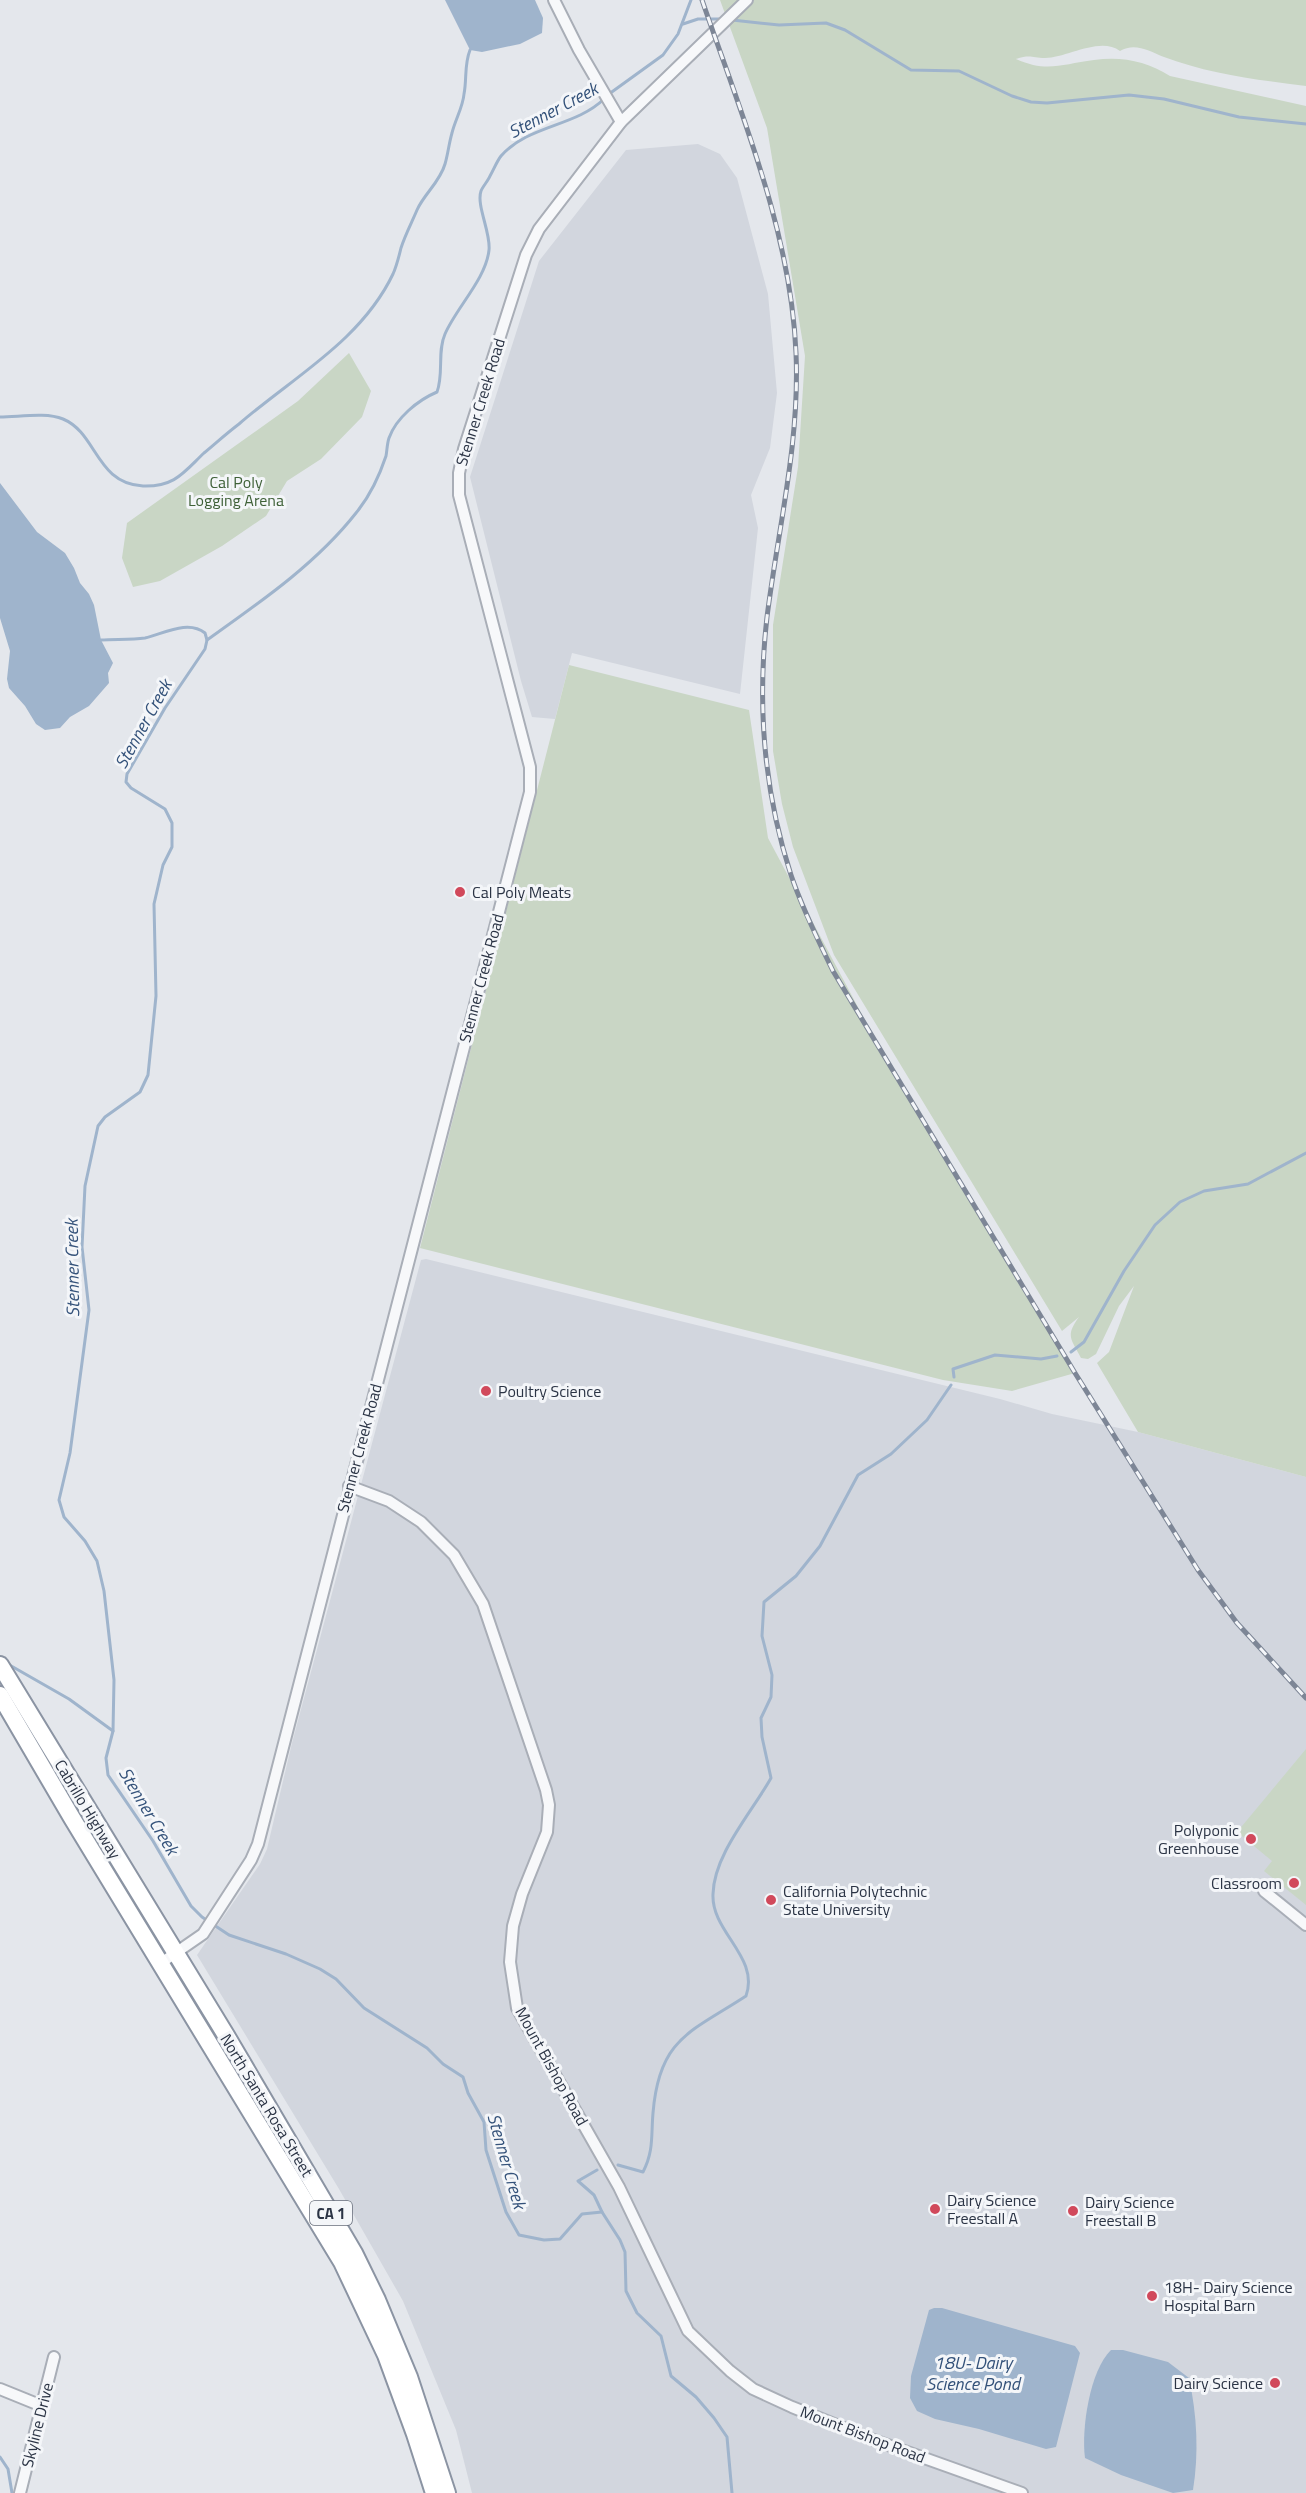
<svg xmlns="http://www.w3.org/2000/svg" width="1306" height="2493" viewBox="0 0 1306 2493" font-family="'Titillium Web',sans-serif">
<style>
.built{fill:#d2d6de}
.green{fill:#c9d6c5}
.water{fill:#9fb4cc}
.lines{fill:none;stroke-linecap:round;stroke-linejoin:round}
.stream{stroke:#9fb4cc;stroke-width:3}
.minor-casing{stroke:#a9aeb7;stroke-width:14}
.highway-casing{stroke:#8b94a3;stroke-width:20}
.minor{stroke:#f7f8fa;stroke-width:10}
.highway{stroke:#fff;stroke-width:16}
.rail-casing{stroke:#7d8696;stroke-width:5}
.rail{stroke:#f4f6f9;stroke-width:3;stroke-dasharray:9;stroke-linecap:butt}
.poi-dot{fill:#d1495b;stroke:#f4f6f9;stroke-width:2}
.labels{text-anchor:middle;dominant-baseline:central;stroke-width:6;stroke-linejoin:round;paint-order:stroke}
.shield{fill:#f4f6f9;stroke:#676e7b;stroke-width:1.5}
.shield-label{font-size:15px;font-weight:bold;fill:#2b3445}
.street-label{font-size:16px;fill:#2b3445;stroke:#f4f6f9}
.park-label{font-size:16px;fill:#3f6138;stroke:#f4f6f9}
.poi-label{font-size:16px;fill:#2b3445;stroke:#f4f6f9;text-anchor:start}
.water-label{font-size:18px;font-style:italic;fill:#34527a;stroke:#f4f6f9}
</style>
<rect width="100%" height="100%" fill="#e4e7ec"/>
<!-- built -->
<g class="built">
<path d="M 698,144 L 720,154 L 737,178 L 768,294 L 777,393 L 770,448 L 751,495 L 758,528 L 740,694 L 572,653 L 555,719 L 532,717 L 521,681 L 470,477 L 539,261 L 626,150 Z"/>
<path d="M 426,1259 L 1000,1399 L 1052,1414 L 1138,1432 L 1306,1477 L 1306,2493 L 472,2493 L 456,2430 L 403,2301 L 339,2189 L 197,1955 L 260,1864 L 267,1849 L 292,1743 L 421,1260 Z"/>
</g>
<!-- green -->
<g class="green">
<path d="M 720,0 L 751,0 L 748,5 L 753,0 L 1306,0 L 1306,86 C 1258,80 1209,74 1164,57 C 1149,51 1135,42 1120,51 C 1100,36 1067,58 1045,58 C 1032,58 1031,54 1016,59 C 1047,73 1062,64 1094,60 C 1121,56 1147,61 1170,76 L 1306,106 L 1306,1477 L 1138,1432 L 1097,1363 L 1109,1352 L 1134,1286 L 1119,1306 L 1096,1354 L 1088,1359 L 1081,1358 C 1071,1339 1065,1336 1079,1317 L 1062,1331 L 834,955 L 793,847 L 782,804 L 773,751 L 773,625 L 798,467 L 805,356 L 767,128 Z"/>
<path d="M 349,353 L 371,391 L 362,417 L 321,459 L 287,481 L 266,516 L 222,546 L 160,581 L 133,587 L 122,558 L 127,523 L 298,401 Z"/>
<path d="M 569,665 L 749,710 L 768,838 L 885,1058 L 1075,1373 L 1012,1391 L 943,1380 L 420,1248 Z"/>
<path d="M 1306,1749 L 1306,1905 L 1264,1871 L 1272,1861 L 1237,1832 Z"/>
</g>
<!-- water -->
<g class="water">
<path d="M 445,0 L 535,0 L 543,18 L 542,33 L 520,44 L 482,52 L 470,50 Z"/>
<path d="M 0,483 L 37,532 L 65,553 L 74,568 L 80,583 L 89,594 L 94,605 L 101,640 L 113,663 L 108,673 L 109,683 L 89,706 L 70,717 L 60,728 L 45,730 L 36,724 L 25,706 L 9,688 L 7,679 L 10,651 L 0,618 Z"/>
<path d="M 934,2308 L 942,2308 L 1075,2346 L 1080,2353 L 1056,2447 L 1046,2449 L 979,2429 L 935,2419 L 917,2411 L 910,2398 L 911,2376 L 929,2310 Z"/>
<path d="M 1111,2350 L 1123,2350 L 1168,2362 L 1189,2378 C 1197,2415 1199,2453 1193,2490 L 1173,2493 L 1121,2475 L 1085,2458 C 1081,2429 1090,2370 1111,2350 Z"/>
</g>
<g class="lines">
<!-- stream -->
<g class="stream">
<path d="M 732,20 L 779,25 L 826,23 L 845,30 L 911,70 L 959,71 L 1012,96 L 1031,102 L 1047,103 L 1129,95 L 1164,99 L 1239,117 L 1306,124"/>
<path d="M 683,24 L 698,19 L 722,19"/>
<path d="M 609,94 L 663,55 L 678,34 L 691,0"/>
<path d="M 0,417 C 19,417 46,412 63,419 C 97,433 96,484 143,486 C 175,487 184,472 204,453 C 216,443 227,433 239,424 C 293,377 361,341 393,274 C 397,265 399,256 401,248 C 405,235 412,222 417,210 C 424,194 440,182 445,164 C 448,154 449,143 452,133 C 455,120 463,107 464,94 C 467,79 464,65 470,50"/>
<path d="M 101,640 C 115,639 131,640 145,638 C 163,634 188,619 205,633 L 207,640"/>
<path d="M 1071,1352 L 1084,1342 L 1124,1271 L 1155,1225 L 1180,1202 L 1204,1191 L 1248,1184 L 1306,1153"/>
<path d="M 954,1377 L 953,1369 L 995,1355 L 1041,1359 L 1057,1356"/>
<path d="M 6,1663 L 69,1699 L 113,1731"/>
<path d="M 618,2165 L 643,2172 C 654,2151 651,2135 653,2113 C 659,2038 691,2032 746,1996 C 760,1957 711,1932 713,1894 C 714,1854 752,1812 771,1778 L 762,1737 L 761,1718 L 771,1697 L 772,1675 L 762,1636 L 764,1602 L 796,1576 L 820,1546 L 858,1475 L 891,1454 L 927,1420 L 951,1385"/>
<path d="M 597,2170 L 578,2181 L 594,2195 L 602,2212 L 620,2240 L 625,2252 L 626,2291 L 637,2313 L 661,2336 L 671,2376 L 696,2397 L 714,2418 L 727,2437 L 732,2493"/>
<path d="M 602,2212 L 582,2214 L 560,2239 L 544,2240 L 519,2235 L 506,2212 L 486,2150 L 484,2122 L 468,2093 L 463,2077 L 443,2064 L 427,2048 L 364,2008 L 336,1979 L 320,1969 L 286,1954 L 229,1935 L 202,1917 L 191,1906 L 153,1841 L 108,1775 L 106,1758 L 113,1731 L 114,1680 L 104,1591 L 97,1561 L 85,1541 L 64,1517 L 59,1500 L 70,1453 L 89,1310 L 82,1247 L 85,1186 L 98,1126 L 105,1117 L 140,1092 L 148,1075 L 156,996 L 154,904 L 163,865 L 172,847 L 172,823 L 165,809 L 131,788 L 126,782 L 127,774 L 165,708 L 205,649 L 207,640 C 259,603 316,564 356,513 C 370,496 379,477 386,456 C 387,451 387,444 389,438 C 396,418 418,400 437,392 C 444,373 437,352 445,334 C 456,308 486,279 489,250 C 491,233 476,205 481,191 C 483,186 488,181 490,176 C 494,169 497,161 501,156 C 528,125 575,127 604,99"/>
<path d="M 0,2457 L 8,2469 L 12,2493"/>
</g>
<!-- minor casing -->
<g class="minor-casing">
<g id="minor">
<path d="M 554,0 L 579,50 L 621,122"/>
<path d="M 349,1486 L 389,1501 L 421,1522 L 454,1555 L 483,1604 L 546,1790 L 549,1805 L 547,1832 L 522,1894 L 513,1926 L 510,1962 L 517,2008 L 619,2187 L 688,2331 L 730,2371 L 753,2389 L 792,2407 L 871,2439 L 1022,2493"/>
<path d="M 1264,1891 L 1306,1925"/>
<path d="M 161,1963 L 203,1934 L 251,1860 L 258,1844 L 530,792 L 530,767 L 459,495 L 459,473 L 464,449 L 526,255 L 539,229 L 621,122 L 747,0"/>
<path d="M 0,2389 L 42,2406"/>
<path d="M 20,2493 L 54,2357"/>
</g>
</g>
<!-- highway casing -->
<g class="highway-casing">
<g id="highway">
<path d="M 0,1665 L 227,2037 L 354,2253 L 377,2300 L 409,2377 L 447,2493"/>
<path d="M 0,1695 L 72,1818 L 342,2262 L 386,2355 L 415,2434 L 434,2493"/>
</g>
</g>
<!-- minor -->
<use href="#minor" class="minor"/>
<!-- highway -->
<use href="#highway" class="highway"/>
<!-- rail casing -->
<g class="rail-casing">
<path id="rail" d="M 702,0 C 741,114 791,232 796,353 C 800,442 778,529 767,617 C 757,704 764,792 791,875 C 802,908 818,940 833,971 L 1075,1373 L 1198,1570 L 1237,1623 L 1306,1698"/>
</g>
<!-- rail -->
<use href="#rail" class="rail"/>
</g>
<!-- markers -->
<g class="poi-dot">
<circle cx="460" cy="892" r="6"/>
<circle cx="486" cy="1391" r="6"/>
<circle cx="1251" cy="1839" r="6"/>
<circle cx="1294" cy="1883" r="6"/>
<circle cx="771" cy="1900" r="6"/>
<circle cx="935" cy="2209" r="6"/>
<circle cx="1073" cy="2211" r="6"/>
<circle cx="1152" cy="2296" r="6"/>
<circle cx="1275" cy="2383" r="6"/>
</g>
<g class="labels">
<!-- shield labels -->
<rect class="shield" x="310" y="2201" width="42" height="24" rx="4.5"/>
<g class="shield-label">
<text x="331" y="2213">CA 1</text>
</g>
<!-- street labels -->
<g class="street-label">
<text transform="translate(480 402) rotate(-73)">Stenner Creek Road</text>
<text transform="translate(481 978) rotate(-75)">Stenner Creek Road</text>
<text transform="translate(359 1448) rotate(-75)">Stenner Creek Road</text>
<text transform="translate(88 1809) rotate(59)">Cabrillo Highway</text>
<text transform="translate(552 2066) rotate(61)">Mount Bishop Road</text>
<text transform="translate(267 2105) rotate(59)">North Santa Rosa Street</text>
<text transform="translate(37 2425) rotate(-76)">Skyline Drive</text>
<text transform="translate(863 2434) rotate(21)">Mount Bishop Road</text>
</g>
<!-- park labels -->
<g class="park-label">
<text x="236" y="482">Cal Poly<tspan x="236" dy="18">Logging Arena</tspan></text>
</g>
<!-- poi labels -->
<g class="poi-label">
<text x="472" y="892">Cal Poly Meats</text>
<text x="498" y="1391">Poultry Science</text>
<text x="1239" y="1830" text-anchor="end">Polyponic<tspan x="1239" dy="18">Greenhouse</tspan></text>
<text x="1282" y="1883" text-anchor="end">Classroom</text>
<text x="783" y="1891">California Polytechnic<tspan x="783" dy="18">State University</tspan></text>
<text x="947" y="2200">Dairy Science<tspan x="947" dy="18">Freestall A</tspan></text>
<text x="1085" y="2202">Dairy Science<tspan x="1085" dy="18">Freestall B</tspan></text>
<text x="1164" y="2287">18H- Dairy Science<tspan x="1164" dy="18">Hospital Barn</tspan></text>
<text x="1263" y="2383" text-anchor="end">Dairy Science</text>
</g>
<!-- water labels -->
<g class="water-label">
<text transform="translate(553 110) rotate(-28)">Stenner Creek</text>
<text transform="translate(143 724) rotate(-61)">Stenner Creek</text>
<text transform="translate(72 1268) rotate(-91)">Stenner Creek</text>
<text transform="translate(149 1811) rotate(59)">Stenner Creek</text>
<text transform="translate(507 2161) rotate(74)">Stenner Creek</text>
<text x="973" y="2362">18U- Dairy<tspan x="973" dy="21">Science Pond</tspan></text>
</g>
</g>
</svg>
